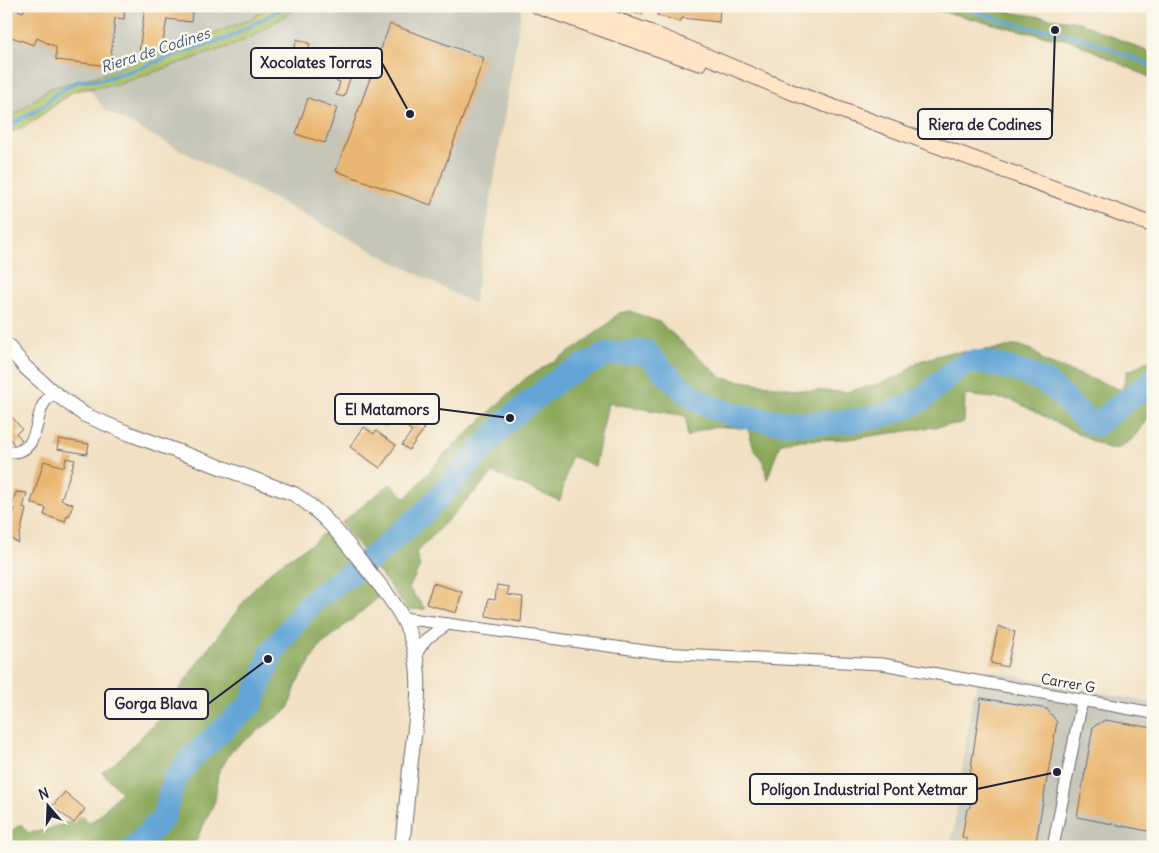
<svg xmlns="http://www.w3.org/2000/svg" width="1159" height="853" viewBox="0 0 1159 853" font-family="Delius,sans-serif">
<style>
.industrial{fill:#c5c5b8}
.green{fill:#aec265;stroke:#687250}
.forest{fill:#8aa85a;stroke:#56654a}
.water{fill:#62a4d5;stroke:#426388}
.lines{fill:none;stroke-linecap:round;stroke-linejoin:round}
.stream{stroke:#62a4d5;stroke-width:4}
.river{stroke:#62a4d5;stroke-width:24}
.building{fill:#eab772}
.minor-casing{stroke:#6a646a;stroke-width:13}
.tertiary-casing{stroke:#6a646a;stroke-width:16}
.secondary-casing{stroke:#6a646a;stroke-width:17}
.minor{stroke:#fff;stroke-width:11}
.tertiary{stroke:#fff;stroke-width:14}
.secondary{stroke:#ffe4c6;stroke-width:15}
.labels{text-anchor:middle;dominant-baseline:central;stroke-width:5;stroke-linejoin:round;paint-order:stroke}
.street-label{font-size:14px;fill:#22223b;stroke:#fbf7ec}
.water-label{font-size:15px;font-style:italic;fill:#3c5679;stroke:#fbf7ec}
.leader{fill:none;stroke:#22223b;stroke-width:2}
.callout-dot{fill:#22223b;stroke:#fbf7ec;stroke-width:2}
.callout{fill:#fbf7ec;stroke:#22223b;stroke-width:2}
.callout-label{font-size:15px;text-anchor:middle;font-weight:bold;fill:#22223b}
</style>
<rect width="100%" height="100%" fill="#fbf7ec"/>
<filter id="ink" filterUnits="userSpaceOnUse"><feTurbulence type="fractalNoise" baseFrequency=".02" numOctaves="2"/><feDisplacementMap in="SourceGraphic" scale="10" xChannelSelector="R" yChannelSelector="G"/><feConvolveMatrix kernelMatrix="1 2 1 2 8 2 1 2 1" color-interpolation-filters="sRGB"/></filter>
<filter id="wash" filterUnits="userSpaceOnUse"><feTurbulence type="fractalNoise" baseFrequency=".0096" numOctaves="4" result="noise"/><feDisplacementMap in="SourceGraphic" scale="20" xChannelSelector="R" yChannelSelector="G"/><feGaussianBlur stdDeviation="1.12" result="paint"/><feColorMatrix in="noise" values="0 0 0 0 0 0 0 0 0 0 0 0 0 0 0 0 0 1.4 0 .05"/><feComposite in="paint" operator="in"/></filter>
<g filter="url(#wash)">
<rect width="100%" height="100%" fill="#f1e0c2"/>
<!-- industrial -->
<g class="industrial">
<path d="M 6,6 L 268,6 L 251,19 L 192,42 L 97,76 L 50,88 L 6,121 Z"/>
<path d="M 300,6 L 522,6 L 474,304 L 106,111 L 89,89 L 119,84 L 250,38 Z"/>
<path d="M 981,669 L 1153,703 L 1153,847 L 951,847 L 972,702 Z"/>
</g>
<!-- green -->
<path class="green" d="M 268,6 L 300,6 L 250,38 L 233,45 L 119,84 L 74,91 L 28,125 L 6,134 L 6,121 L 50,88 L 97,76 L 192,42 L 251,19 Z"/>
<!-- forest -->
<g class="forest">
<path d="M 879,6 L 993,6 L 1015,13 L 1079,22 L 1153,54 L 1153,79 L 1070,40 L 1035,34 L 940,11 Z"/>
<path d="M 630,311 L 659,322 L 722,378 L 802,390 L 846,392 L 878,384 L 902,375 L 917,362 L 947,353 L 998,349 L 1017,345 L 1033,350 L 1045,362 L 1122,390 L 1128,369 L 1132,370 L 1153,357 L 1153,411 L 1136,436 L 1120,448 L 1108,449 L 1012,400 L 965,395 L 964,423 L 849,439 L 793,440 L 780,444 L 767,480 L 764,463 L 754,449 L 748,429 C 725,426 707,424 687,437 L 686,416 L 608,403 L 595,466 L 571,456 L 560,501 L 493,473 L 416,553 L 420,566 L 409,589 L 426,609 L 408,610 L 341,523 L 390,484 L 406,498 L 444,455 L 526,378 L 576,348 L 609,323 L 618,313 Z"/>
<path d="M 328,530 L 379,597 L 319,647 L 297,683 L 288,709 L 233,749 L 218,773 L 215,801 L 193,847 L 6,847 L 6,835 L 21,824 L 28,833 L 46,830 L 82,817 L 90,822 L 97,818 L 121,792 L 102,772 L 115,763 L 163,715 L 198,662 L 255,587 L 272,570 L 296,553 L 312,544 Z"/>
</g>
<!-- water -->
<path class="water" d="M 265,644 L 276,646 L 281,653 L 271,661 L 265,672 L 262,646 Z"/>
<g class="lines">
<!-- stream -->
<g class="stream">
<path d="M 961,6 L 1000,20 L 1036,29 L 1055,30 L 1093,42 L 1153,66"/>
<path d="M 6,128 L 45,105 L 56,93 L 79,81 L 100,80 L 140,68 L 182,52 L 228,38 L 287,6"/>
</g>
<!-- river -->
<path class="river" d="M 135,847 L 163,818 L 174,781 L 191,758 L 251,704 L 265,672 L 271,653 L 312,601 L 374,556 L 427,510 L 510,418 L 562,377 L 607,354 L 646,352 C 664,372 690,400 716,409 C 771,428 868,430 919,401 C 938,390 954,361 978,362 C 995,363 1033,374 1047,383 C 1065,395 1076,415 1095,425 L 1153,380"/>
</g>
<g id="blocks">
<!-- building -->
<g class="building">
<path d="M 7,6 L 23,12 L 26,6 L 125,6 L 124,19 L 115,18 L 110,66 L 56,60 L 56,47 L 37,38 L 34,45 L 6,35 Z"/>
<path d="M 145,6 L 193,6 L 191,22 L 167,19 L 162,48 L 139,53 Z"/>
<path d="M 601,6 L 635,6 L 644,9 L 642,15 L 632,12 L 631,17 Z"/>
<path d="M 660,6 L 720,6 L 719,22 L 682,18 L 680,22 L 657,15 Z"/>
<path d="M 390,24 L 484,58 L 431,205 L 336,171 Z"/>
<path d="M 297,39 L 310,44 L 302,65 L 290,61 Z"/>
<path d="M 332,63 L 353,69 L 344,97 L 336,95 L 340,82 L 328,78 Z"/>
<path d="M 308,98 L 337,108 L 325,143 L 296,134 Z"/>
<path d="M 380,404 L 395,415 L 386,427 L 375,419 L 378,414 L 375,412 Z"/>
<path d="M 6,410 L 22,429 L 16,433 L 22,440 L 15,446 L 10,439 L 6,442 Z"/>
<path d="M 407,417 L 424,429 L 409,450 L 402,445 L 412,431 L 403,424 Z"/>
<path d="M 364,427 L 374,434 L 376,431 L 396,445 L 380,468 L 350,447 Z"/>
<path d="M 59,439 L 89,444 L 87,454 L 57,449 Z"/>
<path d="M 66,458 L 75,460 L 61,500 L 73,504 L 69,516 L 67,515 L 65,522 L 44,515 L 46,508 L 31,503 L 44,461 L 64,467 Z"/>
<path d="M 16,492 L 27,493 L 23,508 L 26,509 L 18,543 L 9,537 L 15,509 L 11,508 Z"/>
<path d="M 433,583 L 462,592 L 456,613 L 426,604 Z"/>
<path d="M 497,585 L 509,587 L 507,595 L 523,597 L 521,622 L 486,616 L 488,599 L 495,600 Z"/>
<path d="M 998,626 L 1015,632 L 1007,667 L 991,663 Z"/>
<path d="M 981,698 L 1047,709 L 1057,722 L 1035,847 L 966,847 L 967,839 L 962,837 L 967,809 L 969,809 L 972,798 L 967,796 Z"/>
<path d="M 1105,720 L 1153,728 L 1153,832 L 1077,817 L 1093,727 Z"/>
<path d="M 65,792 L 85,809 L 74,823 L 52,806 Z"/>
</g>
</g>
</g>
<g filter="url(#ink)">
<use href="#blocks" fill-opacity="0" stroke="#6a646a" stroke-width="1"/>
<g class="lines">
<!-- minor casing -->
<g class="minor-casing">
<g id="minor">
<path d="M 6,452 C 39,456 34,422 43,405 C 45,401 50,396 53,392"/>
<path d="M 403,618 L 660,653 L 882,664 L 1153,713"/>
<path d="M 416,654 L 426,639 L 448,624"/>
<path d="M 1053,847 L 1082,701"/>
</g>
</g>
<!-- tertiary casing -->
<g class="tertiary-casing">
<path id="tertiary" d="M 6,344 L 25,367 L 53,392 L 85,415 L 130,434 L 294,494 C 323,512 342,537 363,564 C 376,581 393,599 403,619 C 427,665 417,711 411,760 C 408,789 405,818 402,847"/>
</g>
<!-- secondary casing -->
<g class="secondary-casing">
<g id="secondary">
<path d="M 537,6 L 699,63"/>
<path d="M 578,6 L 649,32 L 789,91 L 1153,225"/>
</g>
</g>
<!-- minor -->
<use href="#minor" class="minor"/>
<!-- tertiary -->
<use href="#tertiary" class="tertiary"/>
<!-- secondary -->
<use href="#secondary" class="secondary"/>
</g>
</g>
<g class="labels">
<!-- street labels -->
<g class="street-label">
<text transform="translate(1068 683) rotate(10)">Carrer G</text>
</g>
<!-- water labels -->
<g class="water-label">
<text transform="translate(155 50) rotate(-18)">Riera de Codines</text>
</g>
</g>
<!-- callouts -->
<path class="leader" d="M410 114L382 63M1055 30L1052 124M510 418L439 409M268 659L208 704M1057 772L977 789"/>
<g class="callout-dot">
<circle cx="410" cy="114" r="5"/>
<circle cx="1055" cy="30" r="5"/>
<circle cx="510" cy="418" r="5"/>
<circle cx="268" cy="659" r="5"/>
<circle cx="1057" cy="772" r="5"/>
</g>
<g class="callout">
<rect x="251" y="48" width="131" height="30" rx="5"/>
<rect x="918" y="109" width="134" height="30" rx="5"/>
<rect x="335" y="394" width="104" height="30" rx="5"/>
<rect x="105" y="689" width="103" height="30" rx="5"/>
<rect x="750" y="774" width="227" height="30" rx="5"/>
</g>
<g class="callout-label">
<text x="316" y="68">Xocolates Torras</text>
<text x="985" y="130">Riera de Codines</text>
<text x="387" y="415">El Matamors</text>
<text x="156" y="709">Gorga Blava</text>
<text x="864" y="795">Polígon Industrial Pont Xetmar</text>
</g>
<!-- margin -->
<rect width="1159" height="853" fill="none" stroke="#fbf7ec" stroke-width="25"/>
<!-- north arrow -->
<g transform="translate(48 806) rotate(341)" stroke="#fbf7ec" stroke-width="4" paint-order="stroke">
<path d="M0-4L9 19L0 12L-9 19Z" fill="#22223b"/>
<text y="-8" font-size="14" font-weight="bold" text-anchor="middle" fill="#22223b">N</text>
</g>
</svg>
